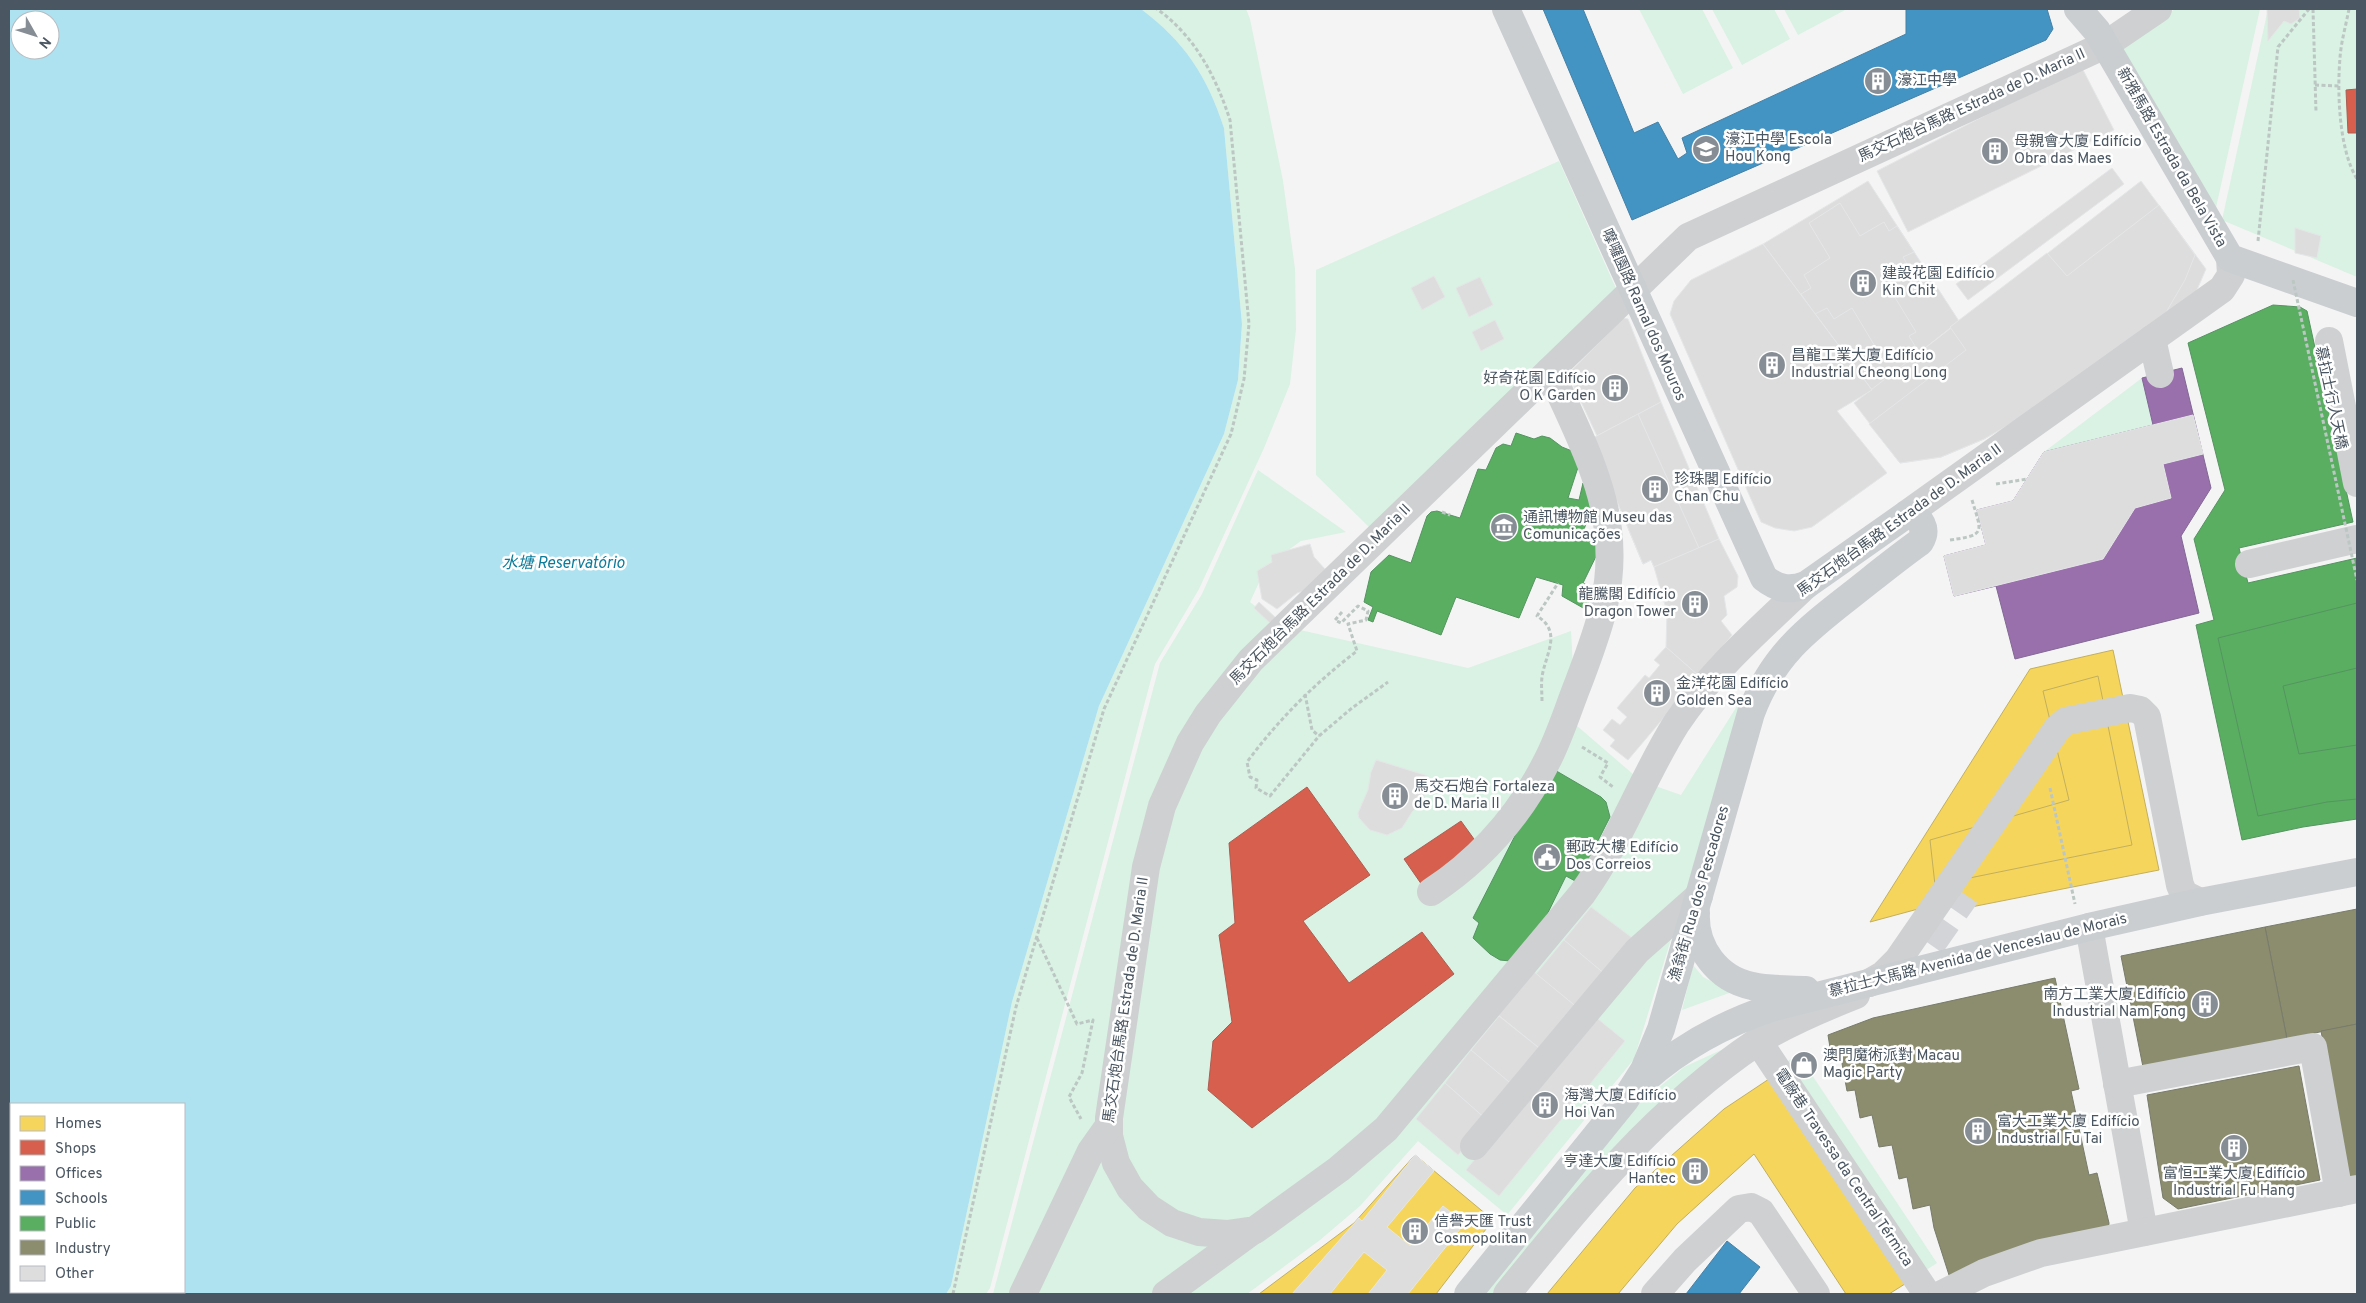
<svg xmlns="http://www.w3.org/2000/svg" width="2366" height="1303" viewBox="0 0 2366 1303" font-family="Overpass,'Noto Sans SC',sans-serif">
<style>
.green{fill:#d9f2e3}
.water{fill:#aee2f0;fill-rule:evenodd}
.homes{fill:#f6d55c;stroke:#c2af5e}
.shops{fill:#d6604d;stroke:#ac5d53}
.offices{fill:#9970ab;stroke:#816895}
.schools{fill:#4393c3;stroke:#4581a6}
.public{fill:#5aae61;stroke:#559461}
.industry{fill:#8c8c6e;stroke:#787c6a}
.building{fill:#ddddde;stroke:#e5e6e7}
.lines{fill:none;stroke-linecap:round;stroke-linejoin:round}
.minor-tunnel{stroke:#d2d4d7;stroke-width:28;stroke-dasharray:28 14;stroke-linecap:butt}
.path{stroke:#bcc7c4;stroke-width:3;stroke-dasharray:4 2.5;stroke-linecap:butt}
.minor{stroke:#ced0d2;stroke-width:28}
.major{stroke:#caced1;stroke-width:28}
.path-bridge{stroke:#bcc7c4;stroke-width:3;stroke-dasharray:4 2.5;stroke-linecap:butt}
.labels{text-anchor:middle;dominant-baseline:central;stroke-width:5;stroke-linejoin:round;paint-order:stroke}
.poi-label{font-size:15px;fill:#4a5661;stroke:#fff;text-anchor:start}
.street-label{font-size:15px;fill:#4a5661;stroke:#fff}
.water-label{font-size:16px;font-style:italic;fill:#0c7c9b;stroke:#fff}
</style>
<rect width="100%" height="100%" fill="#f4f4f4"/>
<!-- green -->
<g class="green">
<path d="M 1141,9 L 1246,9 L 1250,19 L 1283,181 L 1295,269 L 1296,329 L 1290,384 L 1264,448 L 1199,589 L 1155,664 L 990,1288 L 986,1294 L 946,1294 L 951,1286 L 1012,1002 L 1099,706 L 1224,434 L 1238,380 L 1242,324 L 1224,128 C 1207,76 1185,42 1141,9 Z"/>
<path d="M 1639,9 L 1702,9 L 1733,68 L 1683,94 Z"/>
<path d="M 1712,9 L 1774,9 L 1790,39 L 1742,65 Z"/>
<path d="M 1784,9 L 1847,9 L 1798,35 Z"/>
<path d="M 2175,9 L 2260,9 L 2215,212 L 2117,49 Z"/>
<path d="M 2268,9 L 2357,9 L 2357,277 L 2222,220 Z"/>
<path d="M 1559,161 L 1618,293 L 1369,527 L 1316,475 L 1316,270 Z"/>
<path d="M 2142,378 L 2153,425 L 2044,452 Z"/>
<path d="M 1258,470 L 1346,532 L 1301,541 L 1267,565 L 1250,602 L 1278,625 L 1468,668 L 1571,631 L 1576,725 L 1641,781 L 1681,795 L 1749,687 L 1634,1059 L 1507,1215 L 1418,1141 L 1360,1206 L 1320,1240 L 1247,1294 L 993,1294 L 1160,663 L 1202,594 Z"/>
<path d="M 1693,965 L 1703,977 L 1732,992 L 1682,1010 Z"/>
<path d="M 1754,1035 L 1494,1294 L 1485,1294 L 1636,1106 L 1684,1067 Z"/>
<path d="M 1798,1054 L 1937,1263 L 1917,1276 L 1778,1068 Z"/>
</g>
<!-- water -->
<path class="water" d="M 9,9 L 1141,9 C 1185,42 1207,76 1224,128 L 1242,324 L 1238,380 L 1224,434 L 1099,706 L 1012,1002 L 951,1286 L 946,1294 L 9,1294 ZM 20,20 L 50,20 L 50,50 L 20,50 ZM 11,1104 L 184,1104 L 184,1292 L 11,1292 Z"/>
<!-- homes -->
<g class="homes">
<path d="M 2280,339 L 2314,498 L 2269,508 L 2235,349 Z"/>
<path d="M 2113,650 L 2159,870 L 1966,908 L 1955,899 L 1870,922 L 2030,669 Z"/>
<path d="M 2098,676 L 2132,845 L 1935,885 L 1930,840 L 2069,800 L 2043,691 Z"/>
<path d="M 1772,1077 L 1908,1282 L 1889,1294 L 1846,1294 L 1754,1154 L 1677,1224 L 1618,1294 L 1547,1294 L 1635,1188 L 1724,1109 Z"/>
<path d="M 1415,1155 L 1493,1220 L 1436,1294 L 1259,1294 L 1354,1223 Z"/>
</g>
<!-- shops -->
<g class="shops">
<path d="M 2357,89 L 2357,133 L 2348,133 L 2346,90 Z"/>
<path d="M 1307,787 L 1370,875 L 1303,921 L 1349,983 L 1422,932 L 1454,974 L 1252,1128 L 1208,1090 L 1213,1041 L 1232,1022 L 1219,935 L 1235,923 L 1229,843 Z"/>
<path d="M 1461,821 L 1479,846 L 1422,885 L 1404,859 Z"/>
</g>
<!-- offices -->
<path class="offices" d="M 2182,368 L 2211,488 L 2181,536 L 2199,613 L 2015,659 L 1996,586 L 1954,596 L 1944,556 L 1986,545 L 1977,510 L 2013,501 L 2044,452 L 2153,425 L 2142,378 Z"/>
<!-- schools -->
<g class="schools">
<path d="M 1543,9 L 1583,9 L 1634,133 L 1658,122 L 1678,159 L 1687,153 L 1682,138 L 1906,34 L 1906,9 L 2047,9 L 2053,29 L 2046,40 L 1632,220 Z"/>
<path d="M 1727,1241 L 1760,1267 L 1739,1294 L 1686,1294 Z"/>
</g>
<!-- public -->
<g class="public">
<path d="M 2273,305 L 2300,307 L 2307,311 L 2353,522 L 2239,548 L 2248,583 L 2357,558 L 2357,819 L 2303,827 L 2242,840 L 2196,625 L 2214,620 L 2194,539 L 2225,490 L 2188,343 Z"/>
<path d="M 1516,433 L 1534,439 L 1542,436 L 1550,438 L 1562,447 L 1582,455 L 1568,498 L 1579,500 L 1583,483 L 1592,507 L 1582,535 L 1602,544 L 1583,583 L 1596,590 L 1585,609 L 1562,596 L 1563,585 L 1536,577 L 1519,618 L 1456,597 L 1441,635 L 1377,611 L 1373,622 L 1368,620 L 1373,607 L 1364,602 L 1371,572 L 1389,555 L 1411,563 L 1427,516 L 1431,512 L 1437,511 L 1460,518 L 1478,469 L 1486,470 L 1496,448 L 1503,444 L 1511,446 Z"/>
<path d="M 2357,603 L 2357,668 L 2283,686 L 2299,754 L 2357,745 L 2357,799 L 2327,802 L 2258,816 L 2218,638 Z"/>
<path d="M 1553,769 L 1601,797 L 1606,802 L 1610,817 L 1577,882 L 1566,876 L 1537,935 L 1510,961 L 1500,960 L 1490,954 L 1473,938 L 1479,923 L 1473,918 L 1547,773 Z"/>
</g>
<!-- industry -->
<g class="industry">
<path d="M 2357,909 L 2357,1024 L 2287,1039 L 2265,927 Z"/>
<path d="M 2265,927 L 2287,1039 L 2143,1067 L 2121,956 Z"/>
<path d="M 2055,978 L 2079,1089 L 2071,1091 L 2089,1175 L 2097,1173 L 2109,1223 L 2108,1233 L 1949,1275 L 1934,1228 L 1930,1205 L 1913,1209 L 1907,1177 L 1899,1179 L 1892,1145 L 1879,1147 L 1872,1115 L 1860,1118 L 1855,1090 L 1847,1091 L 1841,1058 L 1832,1060 L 1828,1035 L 1873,1018 Z"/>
<path d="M 2357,1024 L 2357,1175 L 2348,1178 L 2321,1031 Z"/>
<path d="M 2299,1066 L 2320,1180 L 2178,1209 L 2163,1198 L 2147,1095 Z"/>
</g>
<!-- building -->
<g class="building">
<path d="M 2267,9 L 2299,9 L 2300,18 L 2291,24 L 2284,21 L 2268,41 Z"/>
<path d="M 2081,66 L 2114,130 L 1908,232 L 1877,171 Z"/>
<path d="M 2112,168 L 2124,184 L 1968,300 L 1956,284 Z"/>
<path d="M 1868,181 L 1959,321 L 1872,390 L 1763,244 Z"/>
<path d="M 2141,181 L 2206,269 L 2193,299 L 2031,412 L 1984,439 L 1941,457 L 1900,463 L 1854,403 Z"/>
<path d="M 1840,203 L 1860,236 L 1884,222 L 1889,231 L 1897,226 L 1914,252 L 1903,257 L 1912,273 L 1888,286 L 1916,332 L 1909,336 L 1915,346 L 1892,360 L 1889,354 L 1882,358 L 1852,308 L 1834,319 L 1827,308 L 1815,314 L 1801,294 L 1811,288 L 1804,275 L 1830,258 L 1809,223 Z"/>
<path d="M 2159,205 L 2195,255 L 2185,280 L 2165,314 L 2031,412 L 1984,439 L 1941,457 L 1900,463 L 1869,424 L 1966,350 L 1950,327 L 2047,253 L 2067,276 Z"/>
<path d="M 2295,228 L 2321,236 L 2317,258 L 2295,253 Z"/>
<path d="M 1763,244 L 1872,390 L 1837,411 L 1887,473 L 1812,527 L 1794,531 L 1775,528 L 1761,522 L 1670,314 L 1674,301 L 1691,280 Z"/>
<path d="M 1434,276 L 1445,297 L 1422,310 L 1411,288 Z"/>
<path d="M 1480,277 L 1493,305 L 1469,317 L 1456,288 Z"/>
<path d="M 1623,318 L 1628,319 L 1661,402 L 1597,436 L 1568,374 Z"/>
<path d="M 1495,320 L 1504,339 L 1481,351 L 1472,332 Z"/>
<path d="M 1661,402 L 1719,539 L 1654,567 L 1651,560 L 1643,564 L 1591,439 Z"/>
<path d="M 1638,414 L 1699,548 L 1654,567 L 1651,560 L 1643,564 L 1591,439 Z"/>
<path d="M 2193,415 L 2203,454 L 2163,464 L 2171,498 L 2135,508 L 2103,559 L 1954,596 L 1944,556 L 1986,545 L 1977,510 L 2013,501 L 2044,452 Z"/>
<path d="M 1719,539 L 1738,576 L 1737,587 L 1724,596 L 1727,615 L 1721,621 L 1732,635 L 1699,676 L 1666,647 L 1667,612 L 1654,567 Z"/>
<path d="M 1310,544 L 1314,557 L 1325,569 L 1307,590 L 1297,593 L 1277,609 L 1262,599 L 1257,571 L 1272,562 L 1271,555 Z"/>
<path d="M 1259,602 L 1276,618 L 1271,624 L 1254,608 Z"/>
<path d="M 1666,647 L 1699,676 L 1628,760 L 1610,746 L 1615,740 L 1603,730 L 1612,719 L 1620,725 L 1627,717 L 1617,708 L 1645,675 L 1649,678 L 1660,665 L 1654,660 Z"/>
<path d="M 1376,760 L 1428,776 L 1423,801 L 1412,812 L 1402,828 L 1387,835 L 1370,830 L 1359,818 L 1358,813 L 1368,790 L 1371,772 Z"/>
<path d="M 1591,907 L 1635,940 L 1606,975 L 1564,940 Z"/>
<path d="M 1564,940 L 1606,975 L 1579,1009 L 1536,974 Z"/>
<path d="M 1533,971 L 1579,1009 L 1544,1052 L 1497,1014 Z"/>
<path d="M 1592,1014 L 1625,1041 L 1499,1196 L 1466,1170 Z"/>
<path d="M 1499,1016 L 1544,1052 L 1515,1087 L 1471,1050 Z"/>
<path d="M 1471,1050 L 1515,1087 L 1487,1120 L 1445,1083 Z"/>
<path d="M 1445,1083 L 1487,1120 L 1458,1155 L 1416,1119 Z"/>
<path d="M 1415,1155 L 1434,1171 L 1387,1227 L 1410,1246 L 1443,1206 L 1465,1223 L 1408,1294 L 1368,1294 L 1387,1270 L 1364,1252 L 1330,1294 L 1292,1294 L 1359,1218 L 1362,1221 Z"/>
</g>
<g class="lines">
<!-- minor-tunnel -->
<path class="minor-tunnel" d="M 1931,945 L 1966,895"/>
<!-- path -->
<g class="path">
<path d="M 2313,9 L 2316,112"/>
<path d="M 2349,9 C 2346,25 2341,42 2340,58 C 2337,92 2339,150 2357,179"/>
<path d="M 2315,85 L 2339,86"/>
<path d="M 2258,241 L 2278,47 L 2309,9"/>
<path d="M 1996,484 L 2027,479"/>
<path d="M 1442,512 L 1450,515"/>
<path d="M 1950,540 C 1986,535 1982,533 1972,500"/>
<path d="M 1342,612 L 1335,620 L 1341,623 L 1358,606 L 1368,611 L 1366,620 L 1348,624 L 1357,651 C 1314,684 1279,719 1247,762 L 1250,777 L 1257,780 L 1256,788 L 1270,796 L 1319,736 L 1352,708 L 1388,682"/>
<path d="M 1305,694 L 1312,730 L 1319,736"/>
<path d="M 1542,701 C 1542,693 1541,685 1542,677 C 1545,655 1563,632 1537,616 L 1558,583"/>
<path d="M 1582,747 L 1608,763 L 1600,777 L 1613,787"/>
<path d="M 2050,788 L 2075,904"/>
<path d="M 1037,938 L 1077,1024 L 1093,1020 L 1082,1073 L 1069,1097 L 1081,1119"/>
<path d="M 953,1294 L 1016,1007 L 1104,709 L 1231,434 L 1244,379 L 1249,324 L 1230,120 C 1216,77 1195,36 1157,9"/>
</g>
<!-- minor -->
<g class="minor">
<path d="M 2152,339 L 2160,374"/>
<path d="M 2329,341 L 2357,483"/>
<path d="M 1907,514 L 2222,289 L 2231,275 L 2230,258"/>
<path d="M 2249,564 L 2357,539"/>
<path d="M 1806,585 C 1760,629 1711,671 1676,724 C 1641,780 1621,840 1582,894 L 1386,1129 L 1339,1169 L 1255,1230 L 1227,1234 L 1199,1232 L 1172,1223 L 1149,1208 L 1130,1188 L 1116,1163 L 1109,1136 L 1109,1118 L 1146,867 L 1162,806 L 1190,743 L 1208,714 L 1251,660 L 1688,237 L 2105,45 L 2158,9"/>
<path d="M 1431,892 C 1481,859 1520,815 1547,761 C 1560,736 1568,709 1578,684 C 1598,631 1615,588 1608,530 C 1602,476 1572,421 1550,371"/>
<path d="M 2089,927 L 2144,1232"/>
<path d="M 1869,983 L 1883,975 L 1898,960 L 2057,729 L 2066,721 L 2130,708 L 2140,710 L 2147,717 L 2180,885 L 2184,894 L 2200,902"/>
<path d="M 1758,1041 L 1927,1294"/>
<path d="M 2117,1084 L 2313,1047 L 2339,1193"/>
<path d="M 1474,1146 L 1637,951 L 1699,896"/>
<path d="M 1023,1294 L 1091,1151 L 1108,1127"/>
<path d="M 1166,1294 L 1251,1232"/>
<path d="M 1507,1294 C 1581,1202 1657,1109 1757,1042 C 1787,1023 1823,1008 1856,995"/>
<path d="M 1655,1294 L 1685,1260 L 1739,1209 L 1751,1207 L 1761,1212 L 1816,1294"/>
<path d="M 1942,1294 L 1984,1273 L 2041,1253 L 2357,1189"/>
</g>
<!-- major -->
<g class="major">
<path d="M 2078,9 L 2097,31 L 2230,258 L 2357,303"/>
<path d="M 1696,913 C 1694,948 1718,979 1752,986 C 1769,990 1789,989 1806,990"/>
<path d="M 1643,1081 C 1682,1046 1725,1023 1774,1007 L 2089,927 L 2200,902 L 2357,872"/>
<path d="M 1468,1294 L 1625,1100 L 1644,1070 L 1661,1029 L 1751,713 C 1772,657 1805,631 1850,596 C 1873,578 1896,559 1920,542 C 1928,529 1921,517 1907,514 L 1806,585 C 1789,591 1778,589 1764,578 L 1506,9"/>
</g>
<!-- path-bridge -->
<path class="path-bridge" d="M 2293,280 L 2357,580"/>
</g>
<!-- icons -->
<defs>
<g id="building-disc" transform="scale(1.4375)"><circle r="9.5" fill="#868d94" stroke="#fff"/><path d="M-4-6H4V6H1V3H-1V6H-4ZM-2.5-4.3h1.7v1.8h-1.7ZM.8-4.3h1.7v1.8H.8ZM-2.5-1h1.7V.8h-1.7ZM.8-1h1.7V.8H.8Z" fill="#fff"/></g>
<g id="school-disc" transform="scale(1.4375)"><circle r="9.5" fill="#868d94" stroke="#fff"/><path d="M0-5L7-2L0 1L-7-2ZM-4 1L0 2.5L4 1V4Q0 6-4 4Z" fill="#fff"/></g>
<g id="museum-disc" transform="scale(1.4375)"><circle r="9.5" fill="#868d94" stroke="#fff"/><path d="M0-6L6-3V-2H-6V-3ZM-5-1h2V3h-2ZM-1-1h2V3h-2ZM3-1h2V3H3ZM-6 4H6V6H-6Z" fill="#fff"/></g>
<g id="civic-disc" transform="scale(1.4375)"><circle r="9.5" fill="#868d94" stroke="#fff"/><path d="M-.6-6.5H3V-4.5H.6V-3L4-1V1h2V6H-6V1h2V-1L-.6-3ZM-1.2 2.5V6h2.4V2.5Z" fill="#fff"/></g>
<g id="shop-disc" transform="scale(1.4375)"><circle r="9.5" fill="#868d94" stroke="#fff"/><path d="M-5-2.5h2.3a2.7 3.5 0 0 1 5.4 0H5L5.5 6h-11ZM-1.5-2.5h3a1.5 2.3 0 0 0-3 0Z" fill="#fff"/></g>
</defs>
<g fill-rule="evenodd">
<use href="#building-disc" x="1878" y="81"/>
<use href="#school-disc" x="1706" y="149"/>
<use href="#building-disc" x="1995" y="151"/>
<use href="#building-disc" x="1863" y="283"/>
<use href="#building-disc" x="1772" y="365"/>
<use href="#building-disc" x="1615" y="388"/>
<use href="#building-disc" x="1655" y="489"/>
<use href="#museum-disc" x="1504" y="527"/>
<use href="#building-disc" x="1695" y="604"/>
<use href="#building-disc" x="1657" y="693"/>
<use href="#building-disc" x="1395" y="796"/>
<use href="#civic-disc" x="1547" y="857"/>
<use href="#building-disc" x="2205" y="1004"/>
<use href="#shop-disc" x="1804" y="1065"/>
<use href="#building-disc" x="1545" y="1105"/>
<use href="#building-disc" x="1978" y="1131"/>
<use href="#building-disc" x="2234" y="1148"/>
<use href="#building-disc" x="1695" y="1171"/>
<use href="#building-disc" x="1415" y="1231"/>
</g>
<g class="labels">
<!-- poi labels -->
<g class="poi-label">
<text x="1897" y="81">濠江中學</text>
<text x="1725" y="140">濠江中學 Escola<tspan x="1725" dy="17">Hou Kong</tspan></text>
<text x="2014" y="142">母親會大廈 Edifício<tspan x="2014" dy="17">Obra das Maes</tspan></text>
<text x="1882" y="274">建設花園 Edifício<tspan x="1882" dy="17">Kin Chit</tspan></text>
<text x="1791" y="356">昌龍工業大廈 Edifício<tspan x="1791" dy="17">Industrial Cheong Long</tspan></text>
<text x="1596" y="379" text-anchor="end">好奇花園 Edifício<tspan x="1596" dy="17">O K Garden</tspan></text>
<text x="1674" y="480">珍珠閣 Edifício<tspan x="1674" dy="17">Chan Chu</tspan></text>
<text x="1523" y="518">通訊博物館 Museu das<tspan x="1523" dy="17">Comunicações</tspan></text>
<text x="1676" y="595" text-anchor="end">龍騰閣 Edifício<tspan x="1676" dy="17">Dragon Tower</tspan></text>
<text x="1676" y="684">金洋花園 Edifício<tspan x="1676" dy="17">Golden Sea</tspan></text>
<text x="1414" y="787">馬交石炮台 Fortaleza<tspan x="1414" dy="17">de D. Maria II</tspan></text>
<text x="1566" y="848">郵政大樓 Edifício<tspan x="1566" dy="17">Dos Correios</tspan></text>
<text x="2186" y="995" text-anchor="end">南方工業大廈 Edifício<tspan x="2186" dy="17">Industrial Nam Fong</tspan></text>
<text x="1823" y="1056">澳門魔術派對 Macau<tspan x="1823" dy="17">Magic Party</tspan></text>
<text x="1564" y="1096">海灣大廈 Edifício<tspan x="1564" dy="17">Hoi Van</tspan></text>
<text x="1997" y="1122">富大工業大廈 Edifício<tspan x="1997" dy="17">Industrial Fu Tai</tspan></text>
<text x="1676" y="1162" text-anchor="end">亨達大廈 Edifício<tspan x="1676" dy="17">Hantec</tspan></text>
<text x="2234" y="1174" text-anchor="middle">富恒工業大廈 Edifício<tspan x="2234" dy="17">Industrial Fu Hang</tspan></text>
<text x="1434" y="1222">信譽天匯 Trust<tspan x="1434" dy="17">Cosmopolitan</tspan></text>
</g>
<!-- street labels -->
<g class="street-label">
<text transform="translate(1972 106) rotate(-25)">馬交石炮台馬路 Estrada de D. Maria II</text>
<text transform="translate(2171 158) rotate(60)">新雅馬路 Estrada da Bela Vista</text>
<text transform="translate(1643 315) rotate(66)">嚤囉園路 Ramal dos Mouros</text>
<text transform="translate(2330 398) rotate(78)">慕拉士行人天橋</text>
<text transform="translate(1900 521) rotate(-36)">馬交石炮台馬路 Estrada de D. Maria II</text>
<text transform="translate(1321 595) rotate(-45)">馬交石炮台馬路 Estrada de D. Maria II</text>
<text transform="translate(1700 894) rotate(-74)">漁翁街 Rua dos Pescadores</text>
<text transform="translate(1978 956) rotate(-14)">慕拉士大馬路 Avenida de Venceslau de Morais</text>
<text transform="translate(1127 1000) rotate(-82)">馬交石炮台馬路 Estrada de D. Maria II</text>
<text transform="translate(1843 1168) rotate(56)">電廠巷 Travessa da Central Térmica</text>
</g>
<!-- water labels -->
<g class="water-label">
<text x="563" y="564">水塘 Reservatório</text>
</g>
</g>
<!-- border -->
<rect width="2366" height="1303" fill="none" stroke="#4a5661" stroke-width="20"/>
<!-- legend -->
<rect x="10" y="1103" width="175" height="190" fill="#ffffff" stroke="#b7bbc0"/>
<rect x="20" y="1116" width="25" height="15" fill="#f6d55c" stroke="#b7bbc0"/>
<text x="55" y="1128" font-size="15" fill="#4a5661">Homes</text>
<rect x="20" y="1140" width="25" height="15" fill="#d6604d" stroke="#b7bbc0"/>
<text x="55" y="1153" font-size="15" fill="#4a5661">Shops</text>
<rect x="20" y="1166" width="25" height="15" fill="#9970ab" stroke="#b7bbc0"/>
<text x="55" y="1178" font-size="15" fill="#4a5661">Offices</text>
<rect x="20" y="1190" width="25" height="15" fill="#4393c3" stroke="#b7bbc0"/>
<text x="55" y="1203" font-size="15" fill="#4a5661">Schools</text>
<rect x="20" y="1216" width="25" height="15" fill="#5aae61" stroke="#b7bbc0"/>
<text x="55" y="1228" font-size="15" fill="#4a5661">Public</text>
<rect x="20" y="1240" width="25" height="15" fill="#8c8c6e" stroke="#b7bbc0"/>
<text x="55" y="1253" font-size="15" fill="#4a5661">Industry</text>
<rect x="20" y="1266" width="25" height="15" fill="#ddddde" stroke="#b7bbc0"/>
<text x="55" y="1278" font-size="15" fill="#4a5661">Other</text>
<!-- north arrow -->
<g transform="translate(35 35) rotate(129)"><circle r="24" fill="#ffffff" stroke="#b7bbc0"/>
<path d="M0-4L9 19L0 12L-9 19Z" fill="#868d94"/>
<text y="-8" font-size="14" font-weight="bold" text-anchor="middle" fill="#4a5661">N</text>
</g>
</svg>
